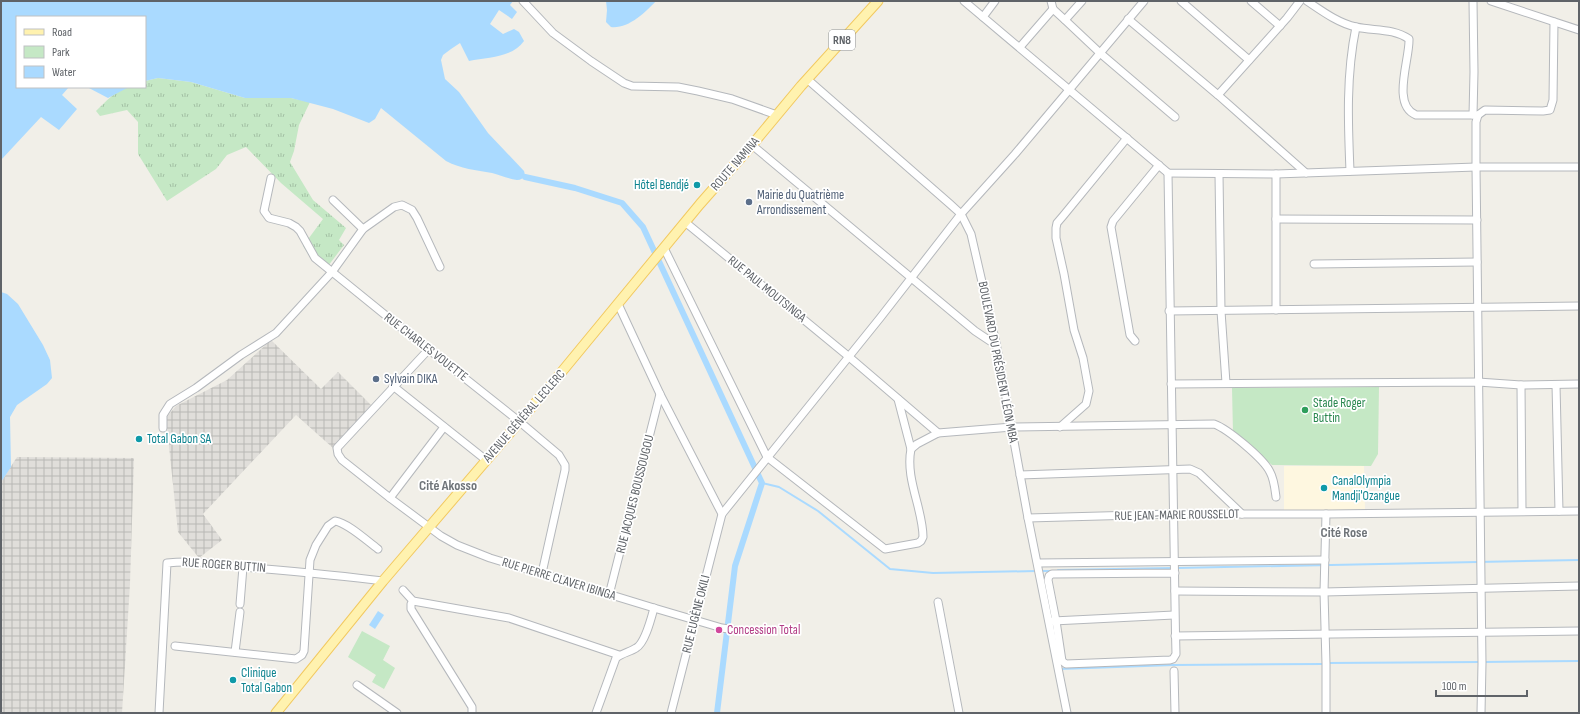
<svg xmlns="http://www.w3.org/2000/svg" width="1580" height="714" viewBox="0 0 1580 714" font-family="'Sofia Sans Condensed',sans-serif">
<style>
.commercial{fill:#fef7e0}
.industrial{fill:url(#industrial-grid)}
.grass{fill:url(#grass-tufts)}
.green{fill:#c5e8c5}
.water{fill:#aadaff}
.lines{fill:none;stroke-linecap:round;stroke-linejoin:round}
.stream{stroke:#aadaff;stroke-width:2}
.canal{stroke:#aadaff;stroke-width:6}
.minor-casing{stroke:#b5b8bc;stroke-width:9}
.major-casing{stroke:#f2c960;stroke-width:11}
.minor{stroke:#fff;stroke-width:7}
.major{stroke:#fff2af;stroke-width:9}
.culture-dot{fill:#0f9aa8;stroke:#fff;stroke-width:1.5}
.service-dot{fill:#5c6f8a;stroke:#fff;stroke-width:1.5}
.leisure-dot{fill:#2e9e5b;stroke:#fff;stroke-width:1.5}
.hotel-dot{fill:#d1479c;stroke:#fff;stroke-width:1.5}
.labels{text-anchor:middle;dominant-baseline:central;stroke-width:3.5;stroke-linejoin:round;paint-order:stroke}
.shield{fill:#fff;stroke:#8f9295;stroke-width:1}
.shield-label{font-size:12px;font-weight:bold;fill:#5f6368}
.street-label{font-size:13px;fill:#5f6368;stroke:#fff}
.culture-label{font-size:13px;fill:#0d838f;stroke:#fff;text-anchor:start}
.service-label{font-size:13px;fill:#4e5e75;stroke:#fff;text-anchor:start}
.leisure-label{font-size:13px;fill:#27864d;stroke:#fff;text-anchor:start}
.hotel-label{font-size:13px;fill:#b23c85;stroke:#fff;text-anchor:start}
.neighbourhood-label{font-size:14px;font-weight:bold;fill:#70757a;stroke:#fff}
</style>
<defs>
<pattern id="industrial-grid" width="8" height="8" patternUnits="userSpaceOnUse"><rect width="8" height="8" fill="#e0deda"/><path d="M0 4h8M4 0v8" fill="none" stroke="#b9b8b5"/></pattern>
<pattern id="grass-tufts" width="24" height="20" patternUnits="userSpaceOnUse"><rect width="24" height="20" fill="#c5e8c5"/><path d="M3 7l-1-3M5 7V3M7 7l1-3M15 17l-1-3M17 17v-4M19 17l1-3" fill="none" stroke="#a3c0a4"/></pattern>
</defs>
<rect width="100%" height="100%" fill="#f1efe8"/>
<!-- commercial -->
<path class="commercial" d="M 1284,466 L 1364,466 L 1365,510 L 1284,510 Z"/>
<!-- industrial -->
<g class="industrial">
<path d="M 271,340 L 321,389 L 338,372 L 373,407 L 333,448 L 296,415 L 203,514 L 222,540 L 199,558 L 178,532 L 166,418 L 176,406 L 227,380 Z"/>
<path d="M 17,457 L 134,458 L 130,584 L 122,713 L 1,713 L 1,482 Z"/>
</g>
<!-- grass -->
<path class="grass" d="M 158,78 L 191,82 L 245,98 L 291,98 L 310,102 L 299,125 L 294,151 L 290,162 L 313,200 L 346,228 L 339,240 L 344,245 L 325,270 L 309,255 L 303,246 L 323,219 L 281,183 L 246,147 L 227,155 L 216,169 L 167,201 L 138,154 L 138,122 L 127,110 L 100,116 L 96,111 C 105,102 116,90 129,87 C 134,86 140,87 145,87 L 145,81 Z"/>
<!-- green -->
<g class="green">
<path d="M 1379,387 L 1378,454 L 1371,466 L 1272,465 L 1233,433 L 1232,388 Z"/>
<path d="M 362,631 L 390,646 L 383,660 L 395,668 L 384,689 L 372,682 L 376,675 L 348,657 Z"/>
</g>
<!-- water -->
<g class="water">
<path d="M 1,1 L 513,1 L 510,5 L 517,12 L 512,19 L 499,10 L 490,24 L 503,34 L 514,29 L 519,32 L 524,41 C 512,58 488,57 469,61 L 460,43 L 451,49 L 443,55 L 441,60 L 445,79 L 459,92 L 488,133 L 524,171 L 525,175 C 523,178 521,180 517,180 C 509,179 500,175 492,173 C 476,170 461,169 446,161 L 381,108 L 375,119 L 369,123 L 333,109 L 291,98 L 245,98 L 191,82 L 158,78 L 145,81 L 145,17 L 17,17 L 17,87 L 69,87 L 62,95 L 77,109 L 59,130 L 41,117 L 1,160 Z"/>
<path d="M 606,1 L 656,1 C 645,13 628,29 611,27 L 606,22 L 607,10 Z"/>
<path d="M 87,87 L 129,87 L 108,98 Z"/>
<path d="M 1,292 L 7,294 L 18,304 L 43,345 L 50,360 L 52,378 L 47,384 L 17,405 L 10,417 L 11,467 L 1,482 Z"/>
<path d="M 378,611 L 384,615 L 375,629 L 369,625 Z"/>
</g>
<g class="lines">
<!-- stream -->
<g class="stream">
<path d="M 762,483 L 779,487 L 818,511 L 890,569 L 933,573 L 1036,571"/>
<path d="M 1176,568 L 1579,560"/>
<path d="M 1058,570 L 1172,568"/>
<path d="M 1040,571 L 1054,571"/>
<path d="M 1484,662 L 1579,661"/>
<path d="M 1328,663 L 1480,662"/>
<path d="M 1060,669 L 1173,665 L 1324,664"/>
</g>
<!-- canal -->
<path class="canal" d="M 525,177 L 575,188 L 622,203 L 643,227 L 762,483 L 735,566 L 717,713"/>
<!-- minor casing -->
<g class="minor-casing">
<g id="minor">
<path d="M 523,1 L 553,33 L 591,61 L 624,83 L 632,86 L 678,87 L 698,91 L 732,99 L 777,115"/>
<path d="M 964,1 L 1168,173 L 1276,174 L 1476,167 L 1579,167"/>
<path d="M 1051,1 L 1053,9 L 1065,20 L 1100,53 L 1175,117"/>
<path d="M 1181,1 L 1249,60"/>
<path d="M 1251,1 L 1280,26"/>
<path d="M 1307,1 C 1322,11 1338,23 1356,27 C 1374,31 1393,28 1409,39 C 1410,59 1391,105 1416,115 L 1478,115"/>
<path d="M 1491,1 L 1579,30"/>
<path d="M 983,17 L 995,1"/>
<path d="M 1128,19 L 1218,95 L 1306,173"/>
<path d="M 1065,20 L 1082,1"/>
<path d="M 1020,47 L 1053,9"/>
<path d="M 807,79 L 950,204 L 961,214 L 971,234 L 996,343 L 1028,518 L 1067,713"/>
<path d="M 1218,95 L 1287,18 L 1300,1"/>
<path d="M 1473,115 L 1474,72 L 1473,1"/>
<path d="M 752,145 L 975,331 L 990,341 L 996,343"/>
<path d="M 1350,171 C 1348,123 1346,75 1356,27"/>
<path d="M 1168,173 C 1170,334 1172,494 1176,654 L 1173,659 L 1170,660 L 1066,664 L 1062,661 L 1056,621 L 1048,580 L 1049,576 L 1052,574 L 1175,573"/>
<path d="M 1219,174 L 1221,311 L 1226,383"/>
<path d="M 1276,174 L 1276,310"/>
<path d="M 271,178 L 264,211 L 269,218 L 289,223 L 296,227 L 300,231 L 315,258 L 384,314 L 520,422 L 559,455 L 565,465 L 565,470 L 542,573"/>
<path d="M 333,200 L 363,229"/>
<path d="M 1276,219 L 1477,220"/>
<path d="M 685,222 L 848,356 L 938,433"/>
<path d="M 664,248 L 767,457 L 885,549 L 918,543 L 921,541 L 923,537 C 923,509 905,479 911,449 L 898,399"/>
<path d="M 1314,264 L 1477,262"/>
<path d="M 618,304 L 660,394 L 722,514"/>
<path d="M 1169,311 L 1579,306"/>
<path d="M 1135,341 L 1130,335 L 1111,227 L 1113,221 L 1159,165"/>
<path d="M 429,349 L 337,448 L 338,454 L 342,460 L 390,498 L 441,536 L 457,545 L 490,558 L 654,608 L 722,628 L 735,630"/>
<path d="M 1171,384 L 1478,382 L 1521,385 L 1579,384"/>
<path d="M 1521,385 L 1522,510"/>
<path d="M 1556,385 L 1559,511"/>
<path d="M 393,386 L 486,460"/>
<path d="M 1060,427 L 1086,404 L 1089,391 L 1083,358 L 1074,330 L 1064,274 L 1056,238 L 1056,228 L 1057,223 L 1063,216 L 1127,138"/>
<path d="M 163,428 L 163,415 L 170,404 L 196,388 L 241,355 L 276,333 L 332,272 L 363,229 L 394,207 L 402,205 L 412,210 L 417,218 L 440,267"/>
<path d="M 911,449 L 917,444 L 938,433 L 1012,427 L 1214,424 C 1228,429 1264,459 1270,472 C 1274,479 1275,489 1276,497"/>
<path d="M 1020,475 L 1190,469 L 1199,473 L 1242,514"/>
<path d="M 390,498 L 444,427"/>
<path d="M 1028,518 L 1173,514 L 1326,514 L 1579,511"/>
<path d="M 1038,563 L 1325,560"/>
<path d="M 403,590 L 413,601 L 509,618 L 619,655"/>
<path d="M 1175,591 L 1324,592 L 1579,586"/>
<path d="M 609,595 L 660,394"/>
<path d="M 413,601 L 411,604 L 411,609 L 472,707 L 472,713"/>
<path d="M 938,602 L 959,713"/>
<path d="M 240,604 L 243,567"/>
<path d="M 1053,621 L 1174,615"/>
<path d="M 1175,636 L 1579,631"/>
<path d="M 175,646 L 296,659 L 302,655 L 304,651 L 310,560 L 316,545 L 328,526 L 335,521 C 348,523 367,541 378,549"/>
<path d="M 235,652 L 240,612"/>
<path d="M 1174,671 L 1175,713"/>
<path d="M 357,685 L 397,713"/>
<path d="M 159,713 L 167,563 C 193,560 217,564 243,567 C 290,571 337,575 383,581"/>
<path d="M 596,713 L 616,658 C 622,653 630,652 636,648 C 645,643 651,619 654,608"/>
<path d="M 671,713 L 722,514 L 880,318 L 961,214 L 1015,154 L 1144,1"/>
<path d="M 1326,713 L 1326,664 L 1324,592 L 1326,514"/>
<path d="M 1481,713 L 1482,663 L 1476,167 L 1476,122 L 1478,115 L 1485,110 L 1543,111 L 1550,110 L 1553,100 L 1554,22"/>
</g>
</g>
<!-- major casing -->
<g class="major-casing">
<path id="major" d="M 276,713 L 383,581 L 555,380 L 700,204 L 752,145 L 801,86 L 878,1"/>
</g>
<!-- minor -->
<use href="#minor" class="minor"/>
<!-- major -->
<use href="#major" class="major"/>
</g>
<!-- markers -->
<g class="culture-dot">
<circle cx="697" cy="185" r="4"/>
<circle cx="139" cy="439" r="4"/>
<circle cx="1324" cy="488" r="4"/>
<circle cx="233" cy="680" r="4"/>
</g>
<g class="service-dot">
<circle cx="749" cy="202" r="4"/>
<circle cx="376" cy="379" r="4"/>
</g>
<circle class="leisure-dot" cx="1305" cy="410" r="4"/>
<circle class="hotel-dot" cx="719" cy="630" r="4"/>
<g class="labels">
<!-- shield labels -->
<rect class="shield" x="829" y="30" width="26" height="20" rx="3"/>
<g class="shield-label">
<text x="842" y="40">RN8</text>
</g>
<!-- street labels -->
<g class="street-label">
<text transform="translate(735 164) rotate(-49)">ROUTE NAMINA</text>
<text transform="translate(767 289) rotate(39)">RUE PAUL MOUTSINGA</text>
<text transform="translate(426 347) rotate(38)">RUE CHARLES VOUETTE</text>
<text transform="translate(998 362) rotate(79)">BOULEVARD DU PRÉSIDENT LÉON MBA</text>
<text transform="translate(524 416) rotate(-49)">AVENUE GÉNÉRAL LECLERC</text>
<text transform="translate(635 494) rotate(-76)">RUE JACQUES BOUSSOUGOU</text>
<text transform="translate(1177 515) rotate(-1)">RUE JEAN-MARIE ROUSSELOT</text>
<text transform="translate(224 565) rotate(4)">RUE ROGER BUTTIN</text>
<text transform="translate(559 579) rotate(17)">RUE PIERRE CLAVER IBINGA</text>
<text transform="translate(696 614) rotate(-76)">RUE EUGÈNE OKILI</text>
</g>
<!-- culture labels -->
<g class="culture-label">
<text x="689" y="185" text-anchor="end">Hôtel Bendjé</text>
<text x="147" y="439">Total Gabon SA</text>
<text x="1332" y="481">CanalOlympia<tspan x="1332" dy="15">Mandji'Ozangue</tspan></text>
<text x="241" y="673">Clinique<tspan x="241" dy="15">Total Gabon</tspan></text>
</g>
<!-- service labels -->
<g class="service-label">
<text x="757" y="195">Mairie du Quatrième<tspan x="757" dy="15">Arrondissement</tspan></text>
<text x="384" y="379">Sylvain DIKA</text>
</g>
<!-- leisure labels -->
<g class="leisure-label">
<text x="1313" y="403">Stade Roger<tspan x="1313" dy="15">Buttin</tspan></text>
</g>
<!-- hotel labels -->
<g class="hotel-label">
<text x="727" y="630">Concession Total</text>
</g>
<!-- neighbourhood labels -->
<g class="neighbourhood-label">
<text x="448" y="485">Cité Akosso</text>
<text x="1344" y="532">Cité Rose</text>
</g>
</g>
<!-- border -->
<rect width="1580" height="714" fill="none" stroke="#5f6368" stroke-width="4"/>
<!-- legend -->
<rect x="16" y="16" width="130" height="72" fill="#ffffff" stroke="#bfc1c3"/>
<rect x="24" y="29" width="20" height="6" fill="#fff2af" stroke="#bfc1c3"/>
<text x="52" y="36" font-size="12" fill="#5f6368">Road</text>
<rect x="24" y="46" width="20" height="12" fill="#c5e8c5" stroke="#bfc1c3"/>
<text x="52" y="56" font-size="12" fill="#5f6368">Park</text>
<rect x="24" y="66" width="20" height="12" fill="#aadaff" stroke="#bfc1c3"/>
<text x="52" y="76" font-size="12" fill="#5f6368">Water</text>
<!-- scale -->
<path d="M1436 690v6h91v-6" fill="none" stroke="#5f6368" stroke-width="2"/>
<text x="1442" y="690" font-size="12" fill="#5f6368" stroke="#ffffff" stroke-width="3" paint-order="stroke">100 m</text>
</svg>
